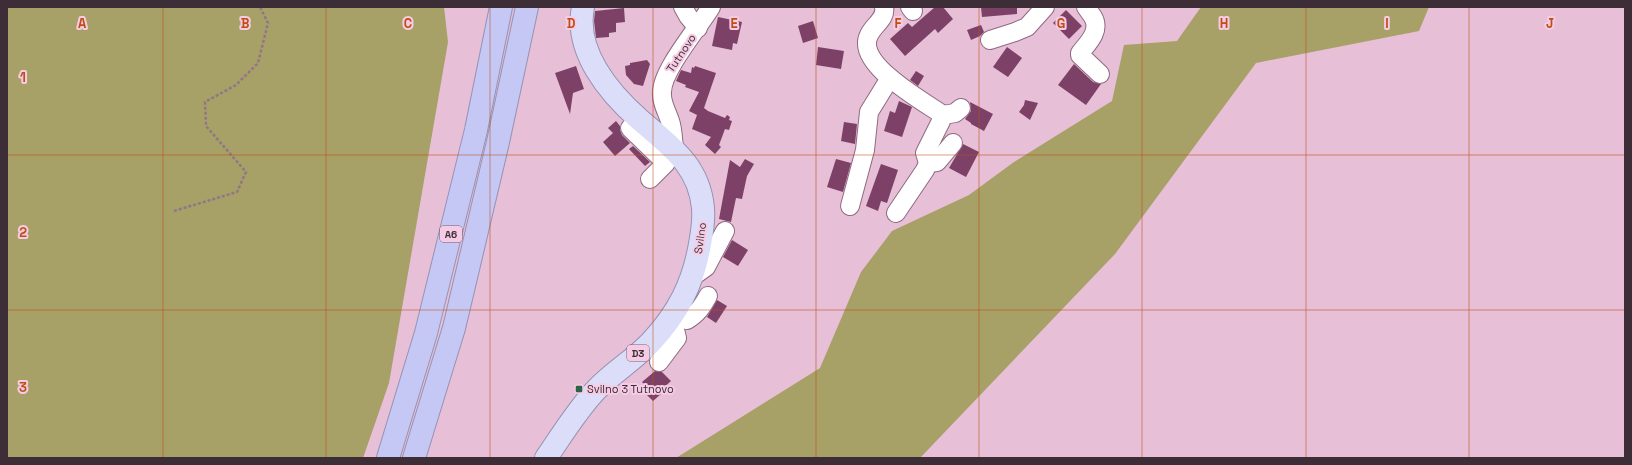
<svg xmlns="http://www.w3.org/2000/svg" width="1632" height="465" viewBox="0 0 1632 465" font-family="'Space Grotesk',sans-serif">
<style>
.green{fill:#a7a067}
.building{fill:#7d4168}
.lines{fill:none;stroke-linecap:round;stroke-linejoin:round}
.minor-casing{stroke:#8e6a80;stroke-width:20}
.major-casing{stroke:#9592b2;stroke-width:24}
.highway-casing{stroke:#9592b2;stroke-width:24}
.path{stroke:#927687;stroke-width:2.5;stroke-dasharray:3 2;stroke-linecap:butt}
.minor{stroke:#fff;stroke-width:18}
.major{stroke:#dcdef9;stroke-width:22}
.highway{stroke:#c5c8f5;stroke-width:22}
.grid{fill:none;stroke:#bd4e16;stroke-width:1;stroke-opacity:0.55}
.poi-dot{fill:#2c634a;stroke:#f5cce4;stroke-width:1.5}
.labels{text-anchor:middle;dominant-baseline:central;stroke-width:4;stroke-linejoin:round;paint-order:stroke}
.shield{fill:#f5cce4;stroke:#745d6a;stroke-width:1}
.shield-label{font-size:10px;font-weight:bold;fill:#3c2d36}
.street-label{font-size:11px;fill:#3c2d36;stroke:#f5cce4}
.poi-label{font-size:11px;fill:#3c2d36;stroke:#f5cce4;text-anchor:start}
.grid-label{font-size:13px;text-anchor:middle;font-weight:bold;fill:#bd4e16;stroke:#f5cce4;stroke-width:4;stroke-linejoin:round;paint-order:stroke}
</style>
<rect width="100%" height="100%" fill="#e7bfd7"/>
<!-- green -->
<g class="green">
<path d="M 7,7 L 444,7 L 448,42 L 389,383 L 363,458 L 7,458 Z"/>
<path d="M 1201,7 L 1429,7 L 1419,31 L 1256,63 L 1115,254 L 920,458 L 676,458 L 820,368 L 861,272 L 892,231 L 969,195 L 1014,162 L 1112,101 L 1124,45 L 1177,41 Z"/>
</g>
<!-- building -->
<g class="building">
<path d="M 935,7 L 943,7 L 953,19 L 938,33 L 935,29 L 905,56 L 890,39 L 908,23 L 912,27 Z"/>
<path d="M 981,7 L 1017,7 L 1017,14 L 982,17 Z"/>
<path d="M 624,8 L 625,22 L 616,23 L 616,32 L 609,33 L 609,37 L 596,38 L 594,21 L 595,11 Z"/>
<path d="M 1066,10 L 1082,26 L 1069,39 L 1053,23 Z"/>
<path d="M 718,17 L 742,22 L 737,44 L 733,43 L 732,50 L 712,46 Z"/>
<path d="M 813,21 L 818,38 L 803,43 L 798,26 Z"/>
<path d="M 981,25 L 984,32 L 980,36 L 971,40 L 967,30 Z"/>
<path d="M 818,47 L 844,51 L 841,69 L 816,65 Z"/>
<path d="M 1007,47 L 1022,58 L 1008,77 L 993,67 Z"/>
<path d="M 647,60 L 650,64 L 643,86 L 634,84 L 626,75 L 625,66 L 630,65 L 630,63 Z"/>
<path d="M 1074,64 L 1093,82 L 1101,84 L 1086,105 L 1058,85 Z"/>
<path d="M 576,66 L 584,89 L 573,93 L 570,114 L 555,73 Z"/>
<path d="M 695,66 L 716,73 L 704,108 L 708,111 L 725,118 L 727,115 L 730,117 L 729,120 L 732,121 L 729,130 L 725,129 L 719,145 L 721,147 L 715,154 L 705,145 L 711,137 L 692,129 L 697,115 L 689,111 L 699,92 L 685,87 L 686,85 L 676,81 L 681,70 L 691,73 L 692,67 L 694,68 Z"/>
<path d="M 916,71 L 924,76 L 918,86 L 910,80 Z"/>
<path d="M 1025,100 L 1038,103 L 1030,120 L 1019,112 L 1024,105 Z"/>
<path d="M 899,101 L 912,107 L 902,137 L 884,131 L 890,111 L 895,113 Z"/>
<path d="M 970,102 L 993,114 L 984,131 L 971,124 L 971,123 L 965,119 L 971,111 Z"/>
<path d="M 616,121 L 620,126 L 620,130 L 622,135 L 630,143 L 615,156 L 603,142 L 613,133 L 608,128 Z"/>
<path d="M 844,122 L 857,124 L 855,144 L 841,141 Z"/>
<path d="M 963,144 L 979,152 L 966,177 L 949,168 Z"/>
<path d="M 633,146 L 650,162 L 645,166 L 629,149 Z"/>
<path d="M 745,159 L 754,164 L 747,176 L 742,199 L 736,198 L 731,222 L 719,219 L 730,160 L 740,167 Z"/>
<path d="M 836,159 L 851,163 L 843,192 L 827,187 Z"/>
<path d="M 881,164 L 898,170 L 887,203 L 881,201 L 878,211 L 866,206 Z"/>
<path d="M 732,240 L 748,250 L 738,266 L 723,257 Z"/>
<path d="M 717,300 L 727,306 L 716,323 L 707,317 Z"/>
<path d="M 655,371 L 662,372 L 671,381 L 659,392 L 661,394 L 653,401 L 646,394 L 650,391 L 642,382 Z"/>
</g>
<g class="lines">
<!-- minor casing -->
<g class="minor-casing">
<g id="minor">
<path d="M 683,7 L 688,16 L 698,28"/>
<path d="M 884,7 C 887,21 868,27 867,42 C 865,69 923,101 943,115 L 941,121 L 925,153 L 928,163 L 925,170 L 896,213"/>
<path d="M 910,7 L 913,11"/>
<path d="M 1086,7 C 1088,10 1091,14 1093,17 C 1101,31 1088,43 1080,53 L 1080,55 L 1100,74"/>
<path d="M 990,40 L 1015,32 L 1027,27 L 1045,7"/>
<path d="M 943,115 L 955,113 L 961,108"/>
<path d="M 639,119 L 630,128 L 666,163 L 650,179"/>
<path d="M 674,149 C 673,140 673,129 670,121 C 667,111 661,103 662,92 C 662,70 699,27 711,7"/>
<path d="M 928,163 L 937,162 L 953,143"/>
<path d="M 850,206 L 865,150 L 869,112 L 890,78"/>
<path d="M 692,277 L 706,267 L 725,231"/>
<path d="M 673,316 L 687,320 C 698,313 702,307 708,296"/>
<path d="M 659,362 L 677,338 L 672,318"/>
</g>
</g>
<!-- major casing -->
<g class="major-casing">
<path id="major" d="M 546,458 C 562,435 577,410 596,390 C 613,372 634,360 651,342 C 678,313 693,284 700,244 C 702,233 704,220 703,208 C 699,165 670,146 640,120 C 609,93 574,51 583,7"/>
</g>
<!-- highway casing -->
<g class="highway-casing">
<g id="highway">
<path d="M 388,458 L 426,333 L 476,130 L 501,7"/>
<path d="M 414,458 L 454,328 L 498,142 L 527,7"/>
</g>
</g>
<!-- path -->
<path class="path" d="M 174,211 L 237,192 L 246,172 L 206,126 L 205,102 L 236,85 L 258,63 L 268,23 L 260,7"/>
<!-- minor -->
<use href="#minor" class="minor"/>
<!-- major -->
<use href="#major" class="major"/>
<!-- highway -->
<use href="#highway" class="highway"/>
</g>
<!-- grid -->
<path class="grid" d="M 163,7 L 163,458M 326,7 L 326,458M 490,7 L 490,458M 653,7 L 653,458M 816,7 L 816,458M 979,7 L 979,458M 1142,7 L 1142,458M 1306,7 L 1306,458M 1469,7 L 1469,458M 7,155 L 1625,155M 7,310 L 1625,310"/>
<!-- markers -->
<rect class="poi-dot" x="575" y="385" width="8" height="8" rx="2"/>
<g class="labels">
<!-- shield labels -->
<g class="shield">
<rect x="440" y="226" width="22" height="16" rx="3"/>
<rect x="627" y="345" width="22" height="16" rx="3"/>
</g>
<g class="shield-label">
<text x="451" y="234">A6</text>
<text x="638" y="353">D3</text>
</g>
<!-- street labels -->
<g class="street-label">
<text transform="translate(681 53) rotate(-56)">Tutnovo</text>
<text transform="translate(700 238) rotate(-82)">Svilno</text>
</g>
<!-- poi labels -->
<g class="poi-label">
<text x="587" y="389">Svilno 3 Tutnovo</text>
</g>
</g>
<g class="grid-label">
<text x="82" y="28">A</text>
<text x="245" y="28">B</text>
<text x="408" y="28">C</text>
<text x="571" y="28">D</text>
<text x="734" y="28">E</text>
<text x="898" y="28">F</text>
<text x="1061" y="28">G</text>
<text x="1224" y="28">H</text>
<text x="1387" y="28">I</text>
<text x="1550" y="28">J</text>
<text x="23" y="82">1</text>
<text x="23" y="237">2</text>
<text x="23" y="392">3</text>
</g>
<!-- border -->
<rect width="1632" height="465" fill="none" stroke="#3c2d36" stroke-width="16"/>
</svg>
